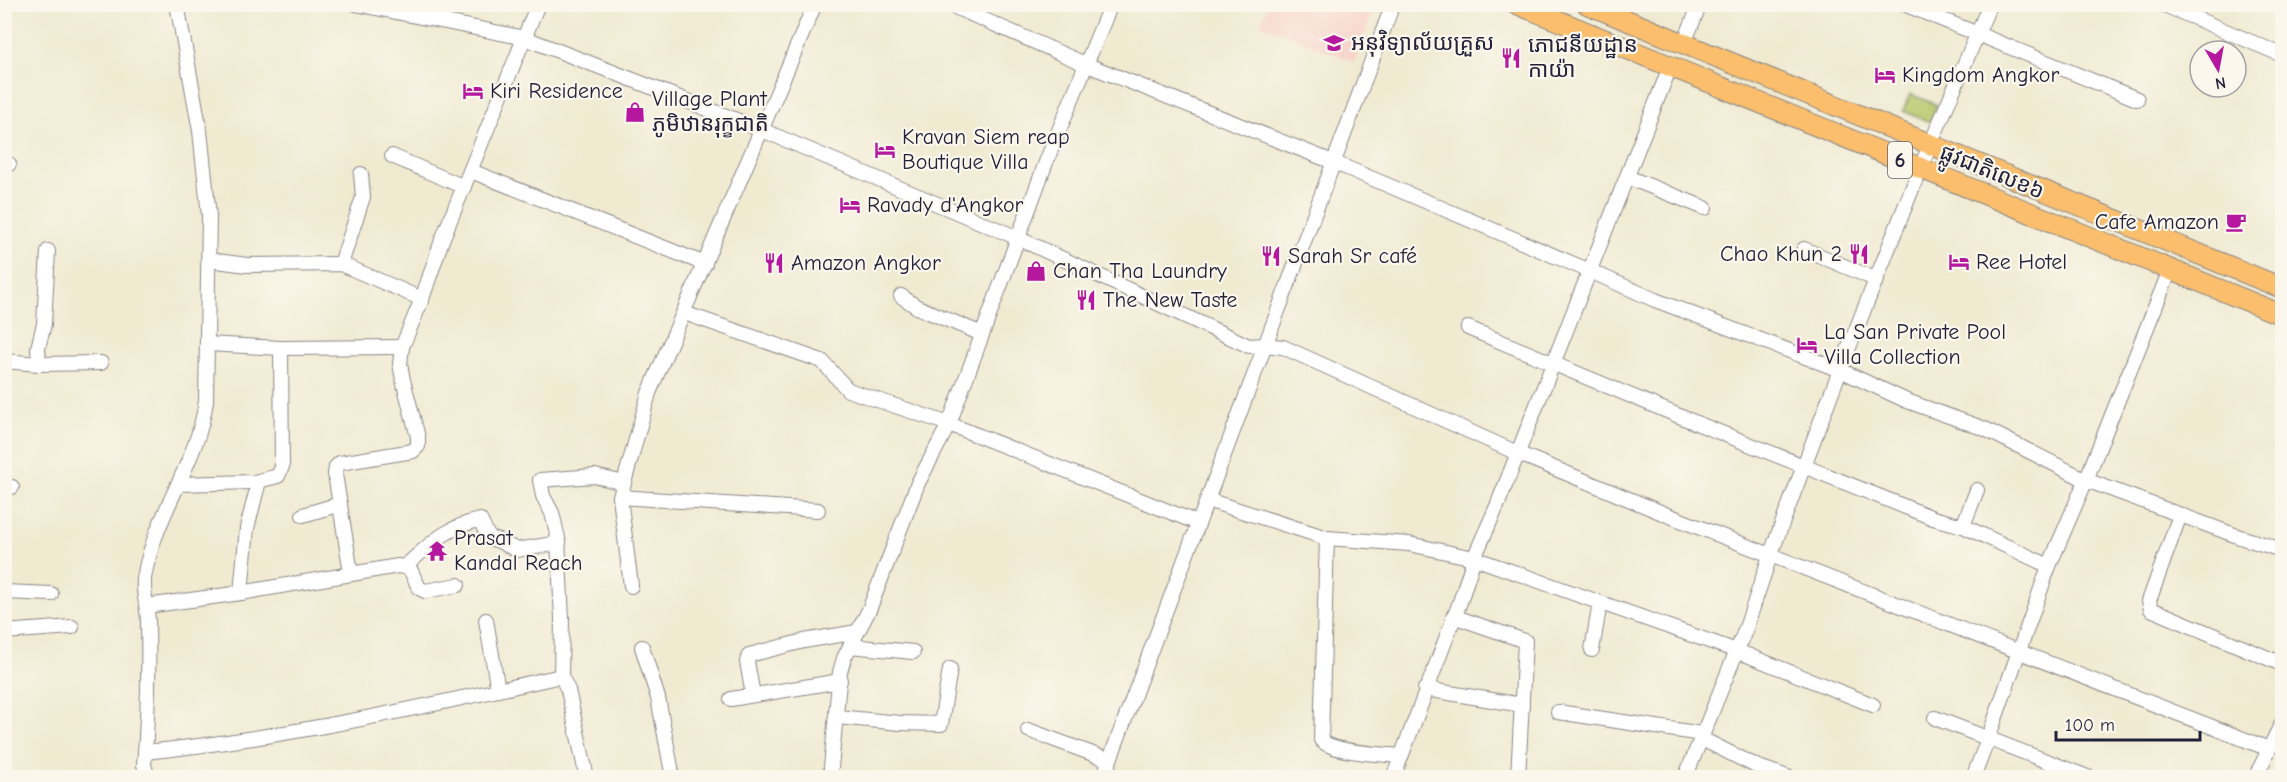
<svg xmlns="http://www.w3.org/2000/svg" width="2287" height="782" viewBox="0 0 2287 782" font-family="'Comic Neue','Noto Sans Khmer',sans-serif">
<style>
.built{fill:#f7d1c8}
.green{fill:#b7c86b;stroke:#6c7553;stroke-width:1.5}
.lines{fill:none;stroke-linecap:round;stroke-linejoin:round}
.minor-casing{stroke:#898686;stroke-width:16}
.highway-casing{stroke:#898686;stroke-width:22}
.minor{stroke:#fff;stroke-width:14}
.highway{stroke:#fabe6d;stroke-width:20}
.labels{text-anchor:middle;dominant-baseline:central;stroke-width:4.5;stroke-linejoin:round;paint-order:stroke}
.shield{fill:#fbf7ec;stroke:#636270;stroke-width:1.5}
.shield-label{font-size:21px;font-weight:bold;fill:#22223b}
.poi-label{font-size:22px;fill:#22223b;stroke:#fbf7ec;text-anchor:start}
.street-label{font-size:22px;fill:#22223b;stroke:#fbf7ec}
</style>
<rect width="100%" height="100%" fill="#fbf7ec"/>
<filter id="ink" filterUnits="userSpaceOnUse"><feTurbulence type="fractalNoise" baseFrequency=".0167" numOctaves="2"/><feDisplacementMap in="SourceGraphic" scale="12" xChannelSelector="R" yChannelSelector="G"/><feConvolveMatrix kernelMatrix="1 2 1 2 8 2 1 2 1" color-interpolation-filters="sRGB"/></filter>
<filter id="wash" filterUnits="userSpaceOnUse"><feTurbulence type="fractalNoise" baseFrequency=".008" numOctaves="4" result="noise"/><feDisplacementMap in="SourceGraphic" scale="24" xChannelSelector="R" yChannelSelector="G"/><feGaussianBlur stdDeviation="1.35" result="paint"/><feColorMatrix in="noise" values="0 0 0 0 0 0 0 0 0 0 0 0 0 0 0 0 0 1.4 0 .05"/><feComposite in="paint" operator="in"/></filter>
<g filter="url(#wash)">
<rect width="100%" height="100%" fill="#f0ead1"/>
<!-- built -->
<path class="built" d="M 1268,5 L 1268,4 L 1376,5 L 1354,62 L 1261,24 Z"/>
<!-- green -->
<path class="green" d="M 1910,94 L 1937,105 L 1930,122 L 1903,111 Z"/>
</g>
<g filter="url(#ink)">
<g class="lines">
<!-- minor casing -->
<g class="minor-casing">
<g id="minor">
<path d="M 356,4 L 525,38 L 762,130 L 1018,238 L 1249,346 L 1264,345 L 1283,347 L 1517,453 L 1670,516 L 2269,749"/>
<path d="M 948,4 L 1085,64 L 1333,162 L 1590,271 L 1655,300 L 1840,370 L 1907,401 L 1985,429 L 2086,480 L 2240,537 L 2282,550"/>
<path d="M 1904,4 L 2137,99"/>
<path d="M 2162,4 L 2282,55"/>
<path d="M 1684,43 L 1700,4"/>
<path d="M 392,156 L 464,187"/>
<path d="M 4,163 L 9,164"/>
<path d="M 471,171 L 705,264"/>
<path d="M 1627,177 L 1705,208"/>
<path d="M 1804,249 L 1877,280"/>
<path d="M 209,260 L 247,265 L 341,264 L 422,299"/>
<path d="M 341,264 L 363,197 L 361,174"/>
<path d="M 901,296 L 917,307 L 982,334"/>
<path d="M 684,313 L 822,361 L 848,390 L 949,424 L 1198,523"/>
<path d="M 1468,328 L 1684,418 L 1933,518 L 1963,526 L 2049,566"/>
<path d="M 207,344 L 281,348 L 402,347"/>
<path d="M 4,361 L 39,364 L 101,363"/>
<path d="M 39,364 L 38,348 L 44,324 L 48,251"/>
<path d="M 178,484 L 254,482 L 278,476 L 282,467 L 281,348"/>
<path d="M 4,487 L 12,487"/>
<path d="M 620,497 L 818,510"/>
<path d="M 1207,500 L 1327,538 L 1409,544 L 1474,558 L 1737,651 L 1873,705"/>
<path d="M 303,515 L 340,504"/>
<path d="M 2180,515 L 2149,601 L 2151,609 L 2282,664"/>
<path d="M 1963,526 L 1977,490"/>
<path d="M 1327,538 L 1321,740 C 1333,753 1382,754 1401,756"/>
<path d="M 404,567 L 410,569 L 419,588 L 425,591 L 458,585"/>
<path d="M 351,573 L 335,474 L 336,467 L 340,463 L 413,451 L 418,446 L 418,437 L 403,380 L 400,364 L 402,347 L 422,299 L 442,240 L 538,4"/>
<path d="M 631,586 L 620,497 L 649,393 L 815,4"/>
<path d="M 4,592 L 51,594"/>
<path d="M 241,593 L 247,528 L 259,481"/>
<path d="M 147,606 L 241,593 L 398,566 L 404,567 C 430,545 445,527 480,520 L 489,538 L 499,541 L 517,550 L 559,543"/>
<path d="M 1453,616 L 1525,641 L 1518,778"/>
<path d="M 486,620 L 498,690"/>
<path d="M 4,632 L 72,627"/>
<path d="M 850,646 L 913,652"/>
<path d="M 642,647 L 658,698 L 673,778"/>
<path d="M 1592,650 L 1600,603"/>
<path d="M 1425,689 L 1522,705"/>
<path d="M 753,695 L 747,662 L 749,655 L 804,641 L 857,632"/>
<path d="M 731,699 L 840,681"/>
<path d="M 1558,712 L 1702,734"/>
<path d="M 837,717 L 900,723 L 941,724 L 950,669"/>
<path d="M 1935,718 L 2090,778"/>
<path d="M 1028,730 L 1109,760"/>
<path d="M 1700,738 L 1756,766 L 1790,778"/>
<path d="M 145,752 C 285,738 424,707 561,676"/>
<path d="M 148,778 L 144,765 C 148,718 149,670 148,623 C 148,606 141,589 145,573 C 156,513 198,462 206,401 L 209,216 L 200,131 L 177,4"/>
<path d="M 587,778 L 568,690 L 561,676 L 562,619 L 558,538 L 552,513 L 543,496 L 540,480 L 595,476 L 624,483"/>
<path d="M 830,778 L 840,672 L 844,658 L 869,610 L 918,483 L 949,424 L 1048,157 L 1111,4"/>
<path d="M 1103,778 L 1393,4"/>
<path d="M 1393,778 L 1460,602 L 1474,558 L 1497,506 L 1670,67"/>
<path d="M 1685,778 L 1746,628 L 1770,556 L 1840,370 L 1920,169 L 1990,4"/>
<path d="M 1973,778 L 1988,739 L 2049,566 L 2086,480 L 2170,270"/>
<path d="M 2255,778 L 2282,723"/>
</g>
</g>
<!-- highway casing -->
<g class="highway-casing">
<g id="highway">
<path d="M 1517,4 L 2282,315"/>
<path d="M 1587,4 L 2282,288"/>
</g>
</g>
<!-- minor -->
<use href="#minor" class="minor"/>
<!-- highway -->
<use href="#highway" class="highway"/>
</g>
</g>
<!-- icons -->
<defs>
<g id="school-bare" transform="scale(1.62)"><path d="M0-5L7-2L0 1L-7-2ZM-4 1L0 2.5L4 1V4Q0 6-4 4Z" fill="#b5179e" stroke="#fbf7ec" stroke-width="2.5" paint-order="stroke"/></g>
<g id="restaurant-bare" transform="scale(1.62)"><path d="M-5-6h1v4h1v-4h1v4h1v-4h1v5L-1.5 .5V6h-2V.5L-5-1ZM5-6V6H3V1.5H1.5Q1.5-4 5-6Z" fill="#b5179e" stroke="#fbf7ec" stroke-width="2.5" paint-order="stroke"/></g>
<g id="hotel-bare" transform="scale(1.62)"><path d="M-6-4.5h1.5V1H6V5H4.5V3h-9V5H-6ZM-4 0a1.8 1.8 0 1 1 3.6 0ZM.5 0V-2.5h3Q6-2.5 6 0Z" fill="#b5179e" stroke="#fbf7ec" stroke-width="2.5" paint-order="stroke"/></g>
<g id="shop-bare" transform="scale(1.62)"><path d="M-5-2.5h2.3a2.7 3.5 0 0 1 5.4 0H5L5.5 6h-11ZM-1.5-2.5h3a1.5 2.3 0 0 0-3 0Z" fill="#b5179e" stroke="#fbf7ec" stroke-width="2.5" paint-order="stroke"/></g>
<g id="cafe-bare" transform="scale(1.62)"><path d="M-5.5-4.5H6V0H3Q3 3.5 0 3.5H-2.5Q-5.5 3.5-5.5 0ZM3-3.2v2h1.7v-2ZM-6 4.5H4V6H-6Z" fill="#b5179e" stroke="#fbf7ec" stroke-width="2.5" paint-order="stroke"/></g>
<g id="temple-bare" transform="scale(1.62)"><path d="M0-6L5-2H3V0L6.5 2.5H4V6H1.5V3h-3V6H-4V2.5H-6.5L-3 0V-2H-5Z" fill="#b5179e" stroke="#fbf7ec" stroke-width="2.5" paint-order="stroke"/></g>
</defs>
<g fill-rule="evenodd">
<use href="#school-bare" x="1334" y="43"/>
<use href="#restaurant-bare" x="1511" y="58"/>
<use href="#hotel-bare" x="1885" y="75"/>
<use href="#hotel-bare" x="473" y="91"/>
<use href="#shop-bare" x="635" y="112"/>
<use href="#hotel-bare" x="885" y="150"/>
<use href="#hotel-bare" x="850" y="205"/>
<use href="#cafe-bare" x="2236" y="222"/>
<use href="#restaurant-bare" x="1859" y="254"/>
<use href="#restaurant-bare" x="1271" y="256"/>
<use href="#hotel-bare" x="1959" y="262"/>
<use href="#restaurant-bare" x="774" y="263"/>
<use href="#shop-bare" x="1036" y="271"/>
<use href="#restaurant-bare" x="1086" y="300"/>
<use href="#hotel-bare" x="1807" y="345"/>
<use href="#temple-bare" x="437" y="551"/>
</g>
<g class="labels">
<!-- shield labels -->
<rect class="shield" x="1888" y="142" width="24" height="36" rx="4.5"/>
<g class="shield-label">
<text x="1900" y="160">6</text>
</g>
<!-- poi labels -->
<g class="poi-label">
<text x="1351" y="43">អនុវិទ្យាល័យគ្រួស</text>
<text x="1528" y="45">ភោជនីយដ្ឋាន<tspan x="1528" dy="25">កាយ៉ា</tspan></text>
<text x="1902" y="75">Kingdom Angkor</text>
<text x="490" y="91">Kiri Residence</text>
<text x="652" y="99">Village Plant<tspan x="652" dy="25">ភូមិឋានរុក្ខជាតិ</tspan></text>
<text x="902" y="137">Kravan Siem reap<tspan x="902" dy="25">Boutique Villa</tspan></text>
<text x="867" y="205">Ravady d'Angkor</text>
<text x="2219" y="222" text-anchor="end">Cafe Amazon</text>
<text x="1842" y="254" text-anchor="end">Chao Khun 2</text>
<text x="1288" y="256">Sarah Sr café</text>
<text x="1976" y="262">Ree Hotel</text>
<text x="791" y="263">Amazon Angkor</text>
<text x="1053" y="271">Chan Tha Laundry</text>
<text x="1103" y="300">The New Taste</text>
<text x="1824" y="332">La San Private Pool<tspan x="1824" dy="25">Villa Collection</tspan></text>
<text x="454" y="538">Prasat<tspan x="454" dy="25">Kandal Reach</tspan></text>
</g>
<!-- street labels -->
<g class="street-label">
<text transform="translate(1992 172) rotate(22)">ផ្លូវជាតិលេខ៦</text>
</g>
</g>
<!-- margin -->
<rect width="2287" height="782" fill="none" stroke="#fbf7ec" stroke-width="24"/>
<!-- north arrow -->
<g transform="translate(2218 69) rotate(170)"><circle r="28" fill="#fbf7ec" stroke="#a4a2a5" stroke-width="1.5"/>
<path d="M0-4.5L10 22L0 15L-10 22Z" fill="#b5179e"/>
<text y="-9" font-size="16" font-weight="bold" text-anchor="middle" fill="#22223b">N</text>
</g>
<!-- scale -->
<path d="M2056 731v9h144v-9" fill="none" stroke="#22223b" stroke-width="3"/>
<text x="2065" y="731" font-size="18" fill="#22223b" stroke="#fbf7ec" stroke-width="4.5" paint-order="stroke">100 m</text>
</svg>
